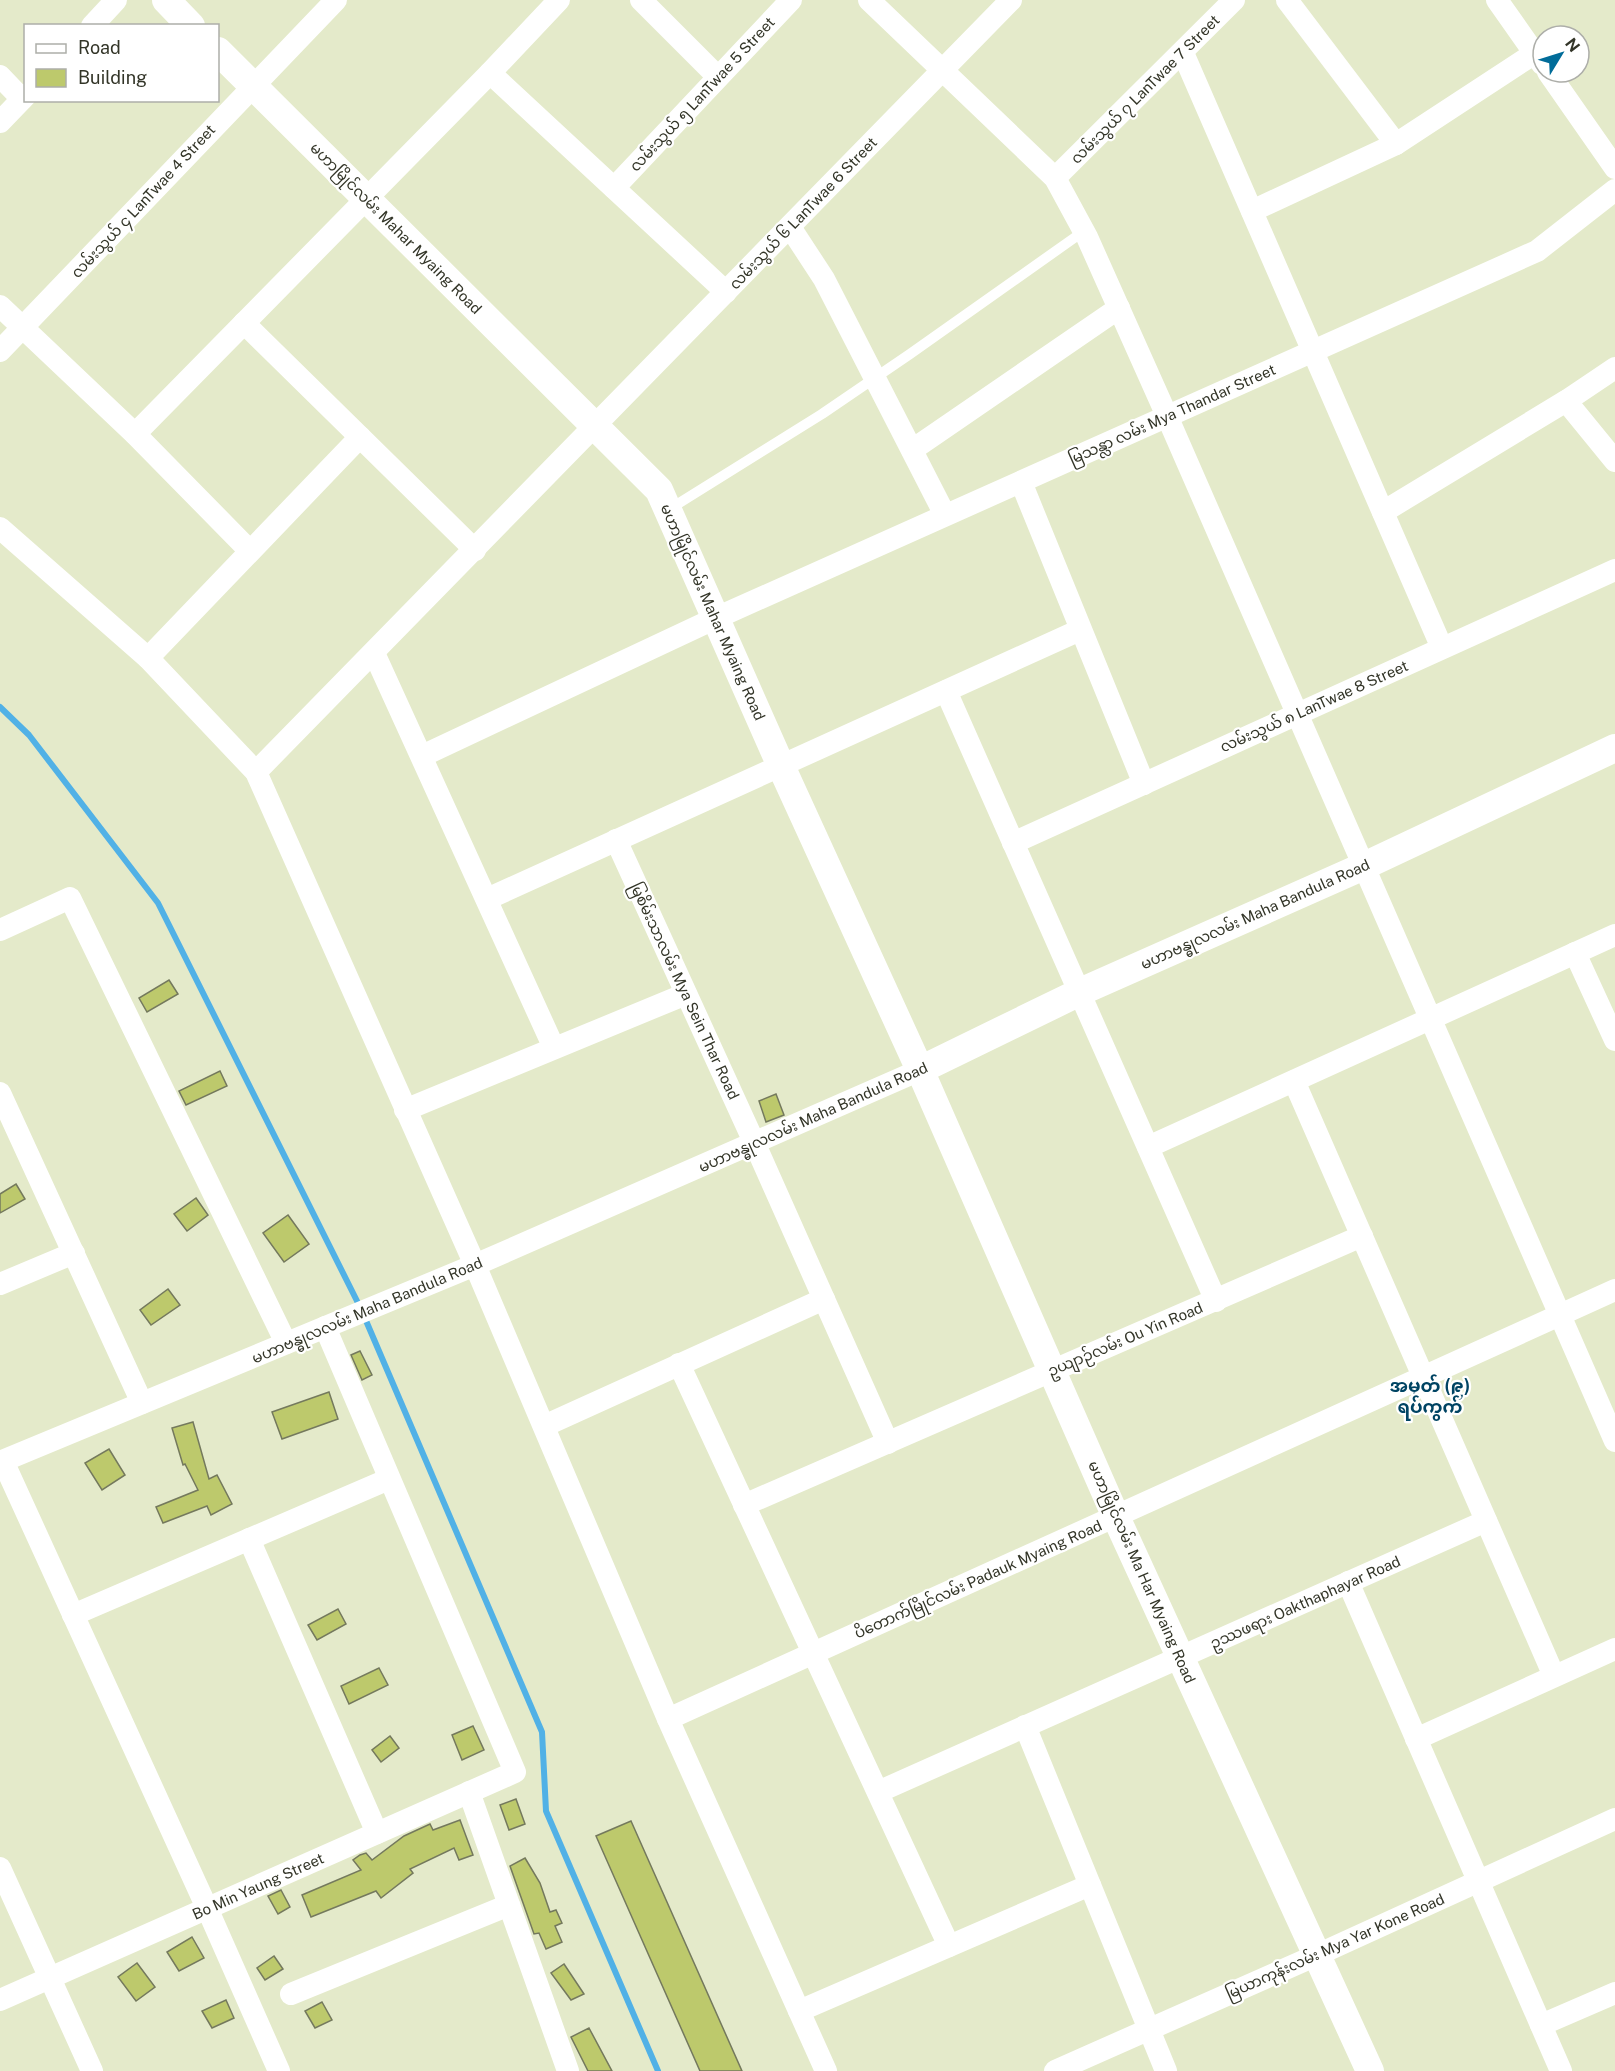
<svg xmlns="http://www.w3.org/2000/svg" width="1615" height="2071" viewBox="0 0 1615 2071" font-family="'Public Sans','Noto Sans Myanmar',sans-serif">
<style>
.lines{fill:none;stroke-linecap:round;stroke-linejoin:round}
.stream{stroke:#51b1e6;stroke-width:6}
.building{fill:#bdc96c;stroke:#74795d;stroke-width:1.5}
.service{stroke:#fff;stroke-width:10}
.minor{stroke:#fff;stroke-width:22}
.tertiary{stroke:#fff;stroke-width:28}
.labels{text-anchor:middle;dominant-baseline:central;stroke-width:4.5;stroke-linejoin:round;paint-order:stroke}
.street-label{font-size:15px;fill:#333528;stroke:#fff}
.quarter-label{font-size:18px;font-weight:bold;fill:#004463;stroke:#fff}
</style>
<rect width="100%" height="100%" fill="#e4eaca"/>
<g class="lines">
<!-- stream -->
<g class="stream">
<path d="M 0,707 L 29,735 L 158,903 L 360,1307"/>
<path d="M 364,1316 L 542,1732 L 546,1811 L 658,2071"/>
</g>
</g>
<!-- building -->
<g class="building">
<path d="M 169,980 L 178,994 L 147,1012 L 139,998 Z"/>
<path d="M 220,1071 L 227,1086 L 186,1105 L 179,1091 Z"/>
<path d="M 776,1094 L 784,1115 L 766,1122 L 759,1101 Z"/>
<path d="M 16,1184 L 25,1199 L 0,1213 L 0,1194 Z"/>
<path d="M 196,1198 L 208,1215 L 187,1231 L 174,1214 Z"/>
<path d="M 288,1215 L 309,1244 L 284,1262 L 263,1233 Z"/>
<path d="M 168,1289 L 180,1305 L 151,1325 L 140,1310 Z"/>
<path d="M 360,1351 L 372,1375 L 362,1380 L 351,1355 Z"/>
<path d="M 329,1392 L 338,1419 L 282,1439 L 272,1412 Z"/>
<path d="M 193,1422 L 209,1479 L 217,1475 L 232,1504 L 211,1515 L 207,1506 L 163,1523 L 156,1507 L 198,1490 L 185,1464 L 183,1465 L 172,1428 Z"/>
<path d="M 109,1449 L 125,1475 L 102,1490 L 85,1463 Z"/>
<path d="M 338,1609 L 346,1624 L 317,1640 L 308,1625 Z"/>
<path d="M 379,1668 L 388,1685 L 349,1704 L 341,1686 Z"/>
<path d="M 473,1726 L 484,1750 L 462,1760 L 452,1735 Z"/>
<path d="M 390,1736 L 399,1748 L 381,1762 L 372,1750 Z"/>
<path d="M 516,1799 L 525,1824 L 509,1830 L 500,1805 Z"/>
<path d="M 460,1820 L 473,1855 L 459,1860 L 454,1848 L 410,1869 L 413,1873 L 381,1898 L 376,1891 L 311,1917 L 302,1895 L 361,1870 L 353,1860 L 360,1855 L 366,1853 L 372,1860 L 404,1836 L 430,1824 L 433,1830 Z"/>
<path d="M 631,1821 L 742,2071 L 700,2071 L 596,1836 Z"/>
<path d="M 525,1858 L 540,1883 L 550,1912 L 556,1910 L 562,1923 L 555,1926 L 562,1942 L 546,1949 L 539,1933 L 534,1934 L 510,1866 Z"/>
<path d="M 281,1890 L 290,1907 L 278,1914 L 268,1896 Z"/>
<path d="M 192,1937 L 204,1958 L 179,1971 L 167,1952 Z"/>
<path d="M 274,1956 L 283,1969 L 265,1980 L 257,1968 Z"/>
<path d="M 137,1963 L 155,1987 L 136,2001 L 118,1977 Z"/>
<path d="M 564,1964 L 584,1994 L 571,2000 L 551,1973 Z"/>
<path d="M 226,2000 L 234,2018 L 212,2028 L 202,2011 Z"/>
<path d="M 322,2002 L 332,2020 L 315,2028 L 305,2011 Z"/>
<path d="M 589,2028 L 612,2071 L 588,2071 L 571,2037 Z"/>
</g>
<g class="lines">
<!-- service -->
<path class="service" d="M 668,510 L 822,414 L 910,354 L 1084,231"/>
<!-- minor -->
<g class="minor">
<path d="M 641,0 L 718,77"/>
<path d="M 869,0 L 1055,178 L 1087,237 L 1167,416 L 1615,1441"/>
<path d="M 1287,0 L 1396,144"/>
<path d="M 1497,0 L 1542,64"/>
<path d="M 92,26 L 116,0"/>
<path d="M 1183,53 L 1442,648"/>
<path d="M 1548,72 L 1615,168"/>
<path d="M 490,73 L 726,292"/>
<path d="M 0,76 L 22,99"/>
<path d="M 0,122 L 26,95"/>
<path d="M 1055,178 L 1234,0"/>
<path d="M 614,188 L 791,0"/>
<path d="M 1252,211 L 1396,144 L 1535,53"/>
<path d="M 790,227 L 824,279 L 945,515"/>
<path d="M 0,306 L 135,434 L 250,551"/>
<path d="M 244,323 L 475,550"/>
<path d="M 0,351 L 336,0"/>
<path d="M 1566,401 L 1615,461"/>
<path d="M 135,434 L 490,73 L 559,0"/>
<path d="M 912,450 L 1119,308"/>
<path d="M 1021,482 L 1144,784"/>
<path d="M 1383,512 L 1566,401 L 1615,368"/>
<path d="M 0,528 L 148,658 L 256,772 L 475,1265 L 668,1719 L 826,2071"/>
<path d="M 374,653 L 554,1048"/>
<path d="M 148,658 L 360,437"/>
<path d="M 946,691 L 1216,1301"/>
<path d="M 422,756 L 716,618 L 1537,251 L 1615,190"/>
<path d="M 256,772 L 1011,0"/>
<path d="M 616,840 L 754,1142 L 888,1443"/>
<path d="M 1013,843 L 1615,570"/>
<path d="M 487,899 L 1080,630"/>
<path d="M 0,930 L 70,898 L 286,1343"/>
<path d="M 1575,953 L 1615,1040"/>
<path d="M 1294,1081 L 1554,1676"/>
<path d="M 0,1093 L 142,1403"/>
<path d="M 405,1110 L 686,994"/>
<path d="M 1148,1147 L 1615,935"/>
<path d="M 0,1284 L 74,1253"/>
<path d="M 679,1364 L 949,1946"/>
<path d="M 544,1426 L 824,1299"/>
<path d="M 3,1461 L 207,1908 L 279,2071"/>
<path d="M 0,1462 L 475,1265 L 920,1070"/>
<path d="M 744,1505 L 1362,1236"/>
<path d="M 249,1539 L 377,1833"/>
<path d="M 1348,1582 L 1561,2071"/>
<path d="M 73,1615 L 389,1479"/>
<path d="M 668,1719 L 1615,1290"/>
<path d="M 1025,1726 L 1166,2071"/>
<path d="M 1416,1739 L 1615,1649"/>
<path d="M 469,1792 L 568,2071"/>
<path d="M 878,1792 L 1486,1521"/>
<path d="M 0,1868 L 92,2071"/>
<path d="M 291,1994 L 509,1905"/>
<path d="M 0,2000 L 515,1772 L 325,1327"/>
<path d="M 799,2011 L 1090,1885"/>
<path d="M 1541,2025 L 1615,1993"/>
<path d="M 1055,2071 L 1317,1955 L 1615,1819"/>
</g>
<!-- tertiary -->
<g class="tertiary">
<path d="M 166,0 L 191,26"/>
<path d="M 218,51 L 659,490 L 781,766 L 920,1070 L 1116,1517 L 1370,2071"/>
<path d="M 920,1070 L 1080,992 L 1364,866 L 1615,748"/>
</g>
</g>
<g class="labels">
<!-- street labels -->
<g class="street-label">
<text transform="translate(1145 89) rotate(-45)">လမ်းသွယ် ၇ LanTwae 7 Street</text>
<text transform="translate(702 94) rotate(-47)">လမ်းသွယ် ၅ LanTwae 5 Street</text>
<text transform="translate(143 201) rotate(-47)">လမ်းသွယ် ၄ LanTwae 4 Street</text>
<text transform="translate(803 213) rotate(-46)">လမ်းသွယ် ၆ LanTwae 6 Street</text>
<text transform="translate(396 228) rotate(45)">မဟာမြိုင်လမ်း Mahar Myaing Road</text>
<text transform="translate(1172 414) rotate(-24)">မြသန္လာ လမ်း Mya Thandar Street</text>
<text transform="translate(713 612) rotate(66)">မဟာမြိုင်လမ်း Mahar Myaing Road</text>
<text transform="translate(1314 706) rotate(-24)">လမ်းသွယ် ၈ LanTwae 8 Street</text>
<text transform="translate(1255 914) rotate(-24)">မဟာဗန္ဓုလလမ်း Maha Bandula Road</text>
<text transform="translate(685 991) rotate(65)">မြစိမ်းသာလမ်း Mya Sein Thar Road</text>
<text transform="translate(813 1117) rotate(-24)">မဟာဗန္ဓုလလမ်း Maha Bandula Road</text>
<text transform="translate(367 1310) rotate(-23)">မဟာဗန္ဓုလလမ်း Maha Bandula Road</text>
<text transform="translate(1125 1339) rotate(-23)">ဥယျာဉ်လမ်း Ou Yin Road</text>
<text transform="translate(1142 1572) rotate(66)">မဟာမြိုင်လမ်း Ma Har Myaing Road</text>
<text transform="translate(978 1579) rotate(-24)">ပိတောက်မြိုင်လမ်း Padauk Myaing Road</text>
<text transform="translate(1305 1602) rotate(-24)">ဥဿဖရား Oakthaphayar Road</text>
<text transform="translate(258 1886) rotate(-24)">Bo Min Yaung Street</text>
<text transform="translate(1335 1946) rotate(-24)">မြယာကုန်းလမ်း Mya Yar Kone Road</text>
</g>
<!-- quarter labels -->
<g class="quarter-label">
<text x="1430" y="1385">အမှတ် (၉)<tspan x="1430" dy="21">ရပ်ကွက်</tspan></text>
</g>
</g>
<!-- legend -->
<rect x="24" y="24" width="195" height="78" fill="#ffffff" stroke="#adaea9" stroke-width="1.5"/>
<rect x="36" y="44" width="30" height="9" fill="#ffffff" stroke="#adaea9" stroke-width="1.5"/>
<text x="78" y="54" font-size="18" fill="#333528">Road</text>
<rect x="36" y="69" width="30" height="18" fill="#bdc96c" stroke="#adaea9" stroke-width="1.5"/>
<text x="78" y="84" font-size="18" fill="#333528">Building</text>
<!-- north arrow -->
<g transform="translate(1561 54) rotate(52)"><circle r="28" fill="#ffffff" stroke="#adaea9" stroke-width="1.5"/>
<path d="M0-4.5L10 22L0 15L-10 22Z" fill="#016c99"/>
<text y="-9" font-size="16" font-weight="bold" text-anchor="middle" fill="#333528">N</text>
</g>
</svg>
